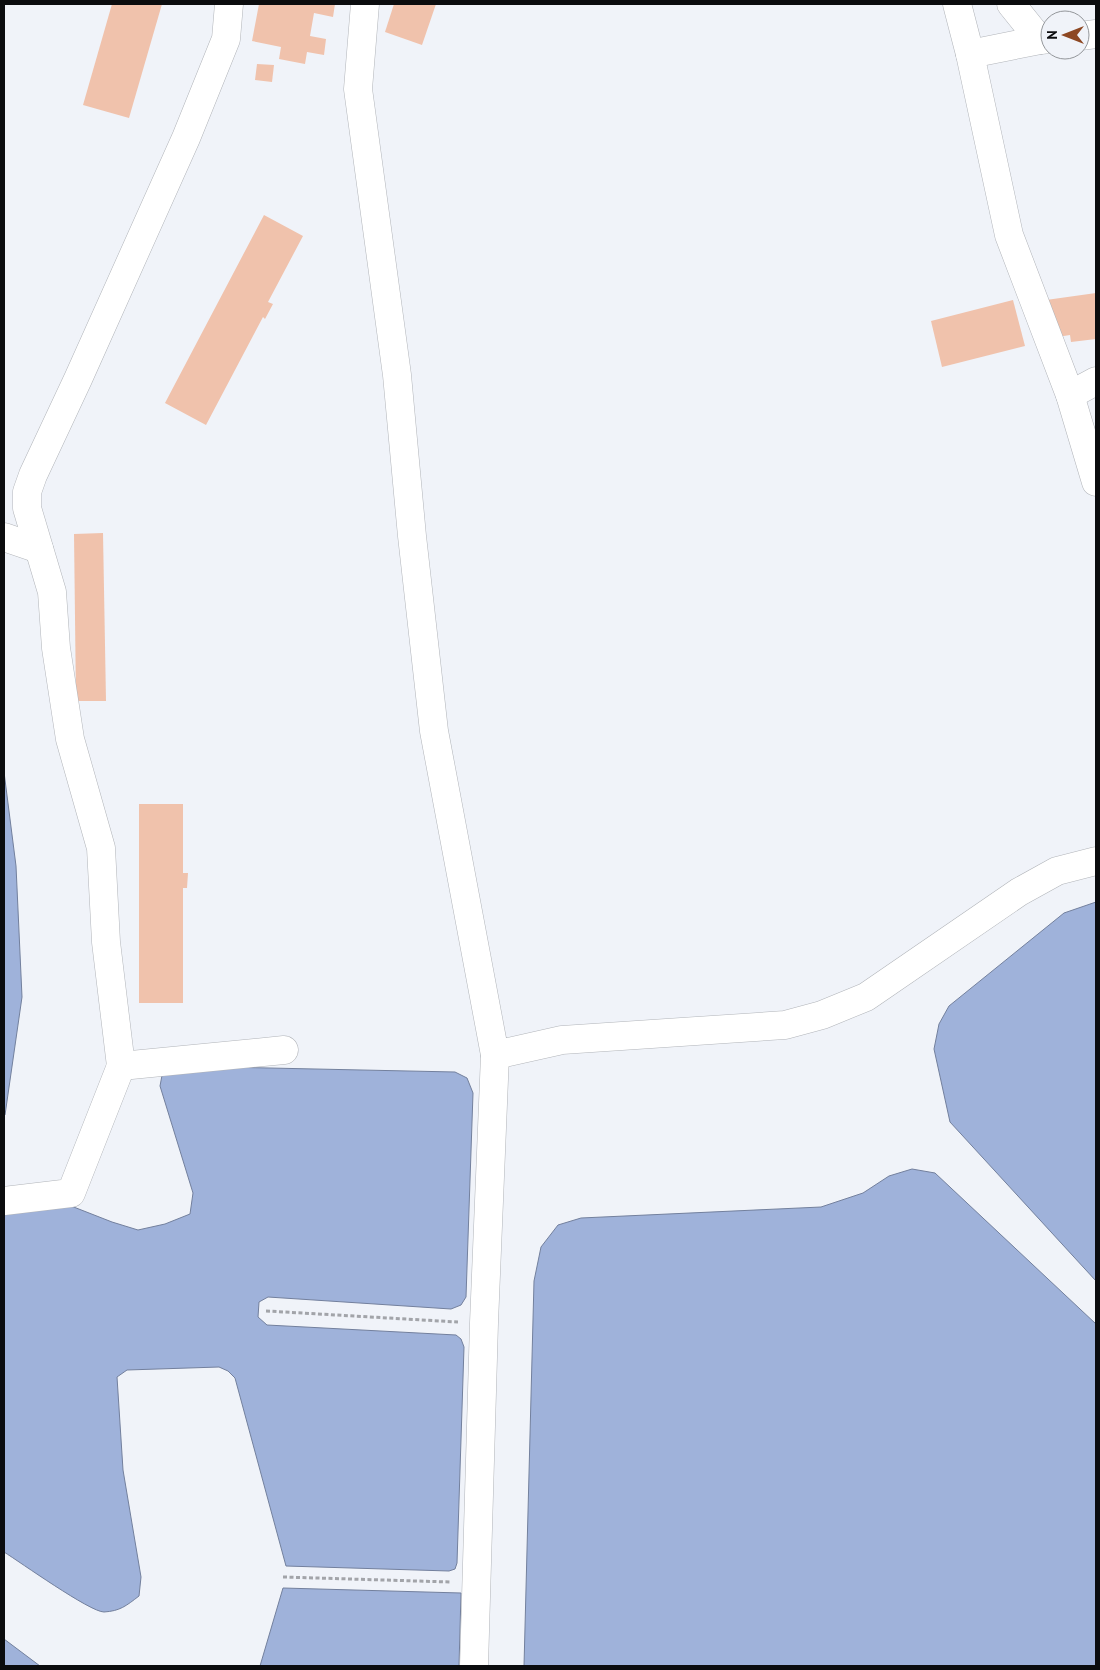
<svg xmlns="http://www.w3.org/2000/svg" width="1100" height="1670" viewBox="0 0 1100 1670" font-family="'PT Sans',sans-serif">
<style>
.water{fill:#9fb2da;stroke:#73809d}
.building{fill:#f0c2ac}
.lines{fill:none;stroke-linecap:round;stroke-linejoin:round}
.minor-casing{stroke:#b1b4b9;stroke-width:29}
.path{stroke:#a2a4a9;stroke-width:3;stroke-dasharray:4 2.5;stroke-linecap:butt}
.minor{stroke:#fff;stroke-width:28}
</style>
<rect width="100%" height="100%" fill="#f0f3f9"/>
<!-- water -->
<g class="water">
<path d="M 4,772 L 16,866 L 22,997 L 5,1115 L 4,1114 Z"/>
<path d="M 1096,902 L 1096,1281 L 950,1122 L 934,1049 L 939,1024 L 949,1006 L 1064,913 Z"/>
<path d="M 175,1066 L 455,1072 L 467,1078 L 473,1093 L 466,1297 L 461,1305 L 451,1309 L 268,1297 L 259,1302 L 258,1317 L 267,1325 L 456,1335 L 461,1339 L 464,1347 L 457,1563 L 455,1569 L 449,1571 L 286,1566 L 235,1378 L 228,1371 L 219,1367 L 127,1370 L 117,1377 L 123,1470 L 141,1577 L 139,1596 C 126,1606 120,1611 104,1612 C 90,1612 20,1562 4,1552 L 4,1206 L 66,1204 L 112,1222 L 138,1230 L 165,1224 L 190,1214 L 193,1193 L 160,1086 L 163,1070 Z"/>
<path d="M 912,1169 L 935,1173 L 1096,1324 L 1096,1666 L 524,1666 L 534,1281 L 541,1247 L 558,1225 L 581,1218 L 821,1207 L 863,1193 L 889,1176 Z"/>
<path d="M 283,1588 L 461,1593 L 459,1666 L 260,1666 Z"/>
<path d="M 4,1639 L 40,1666 L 4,1666 Z"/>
</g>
<!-- building -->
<g class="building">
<path d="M 112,4 L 162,4 L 129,118 L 83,105 Z"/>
<path d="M 259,4 L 335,4 L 333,17 L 314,13 L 310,36 L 326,39 L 324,55 L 307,52 L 305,64 L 279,59 L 281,47 L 252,41 Z"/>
<path d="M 394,4 L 436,4 L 422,45 L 385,32 Z"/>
<path d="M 257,64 L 274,65 L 272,82 L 255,80 Z"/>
<path d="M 264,215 L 303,236 L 268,302 L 273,304 L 265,319 L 263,317 L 206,425 L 165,403 Z"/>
<path d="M 1096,293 L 1096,339 L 1071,342 L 1070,335 L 1051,338 L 1046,300 Z"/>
<path d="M 1013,300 L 1025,346 L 942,367 L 931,321 Z"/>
<path d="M 103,533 L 106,701 L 76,701 L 74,534 Z"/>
<path d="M 139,804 L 183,804 L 183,873 L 188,873 L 187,888 L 183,888 L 183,1003 L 139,1003 Z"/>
</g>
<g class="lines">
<!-- minor casing -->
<g class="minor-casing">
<g id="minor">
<path d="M 229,4 L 226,39 L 186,138 L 78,379 L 33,475 L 27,492 L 27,508 L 52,592 L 56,648 L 70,739 L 101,848 L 106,942 L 121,1066 L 284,1050"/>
<path d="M 365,4 L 358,89 L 397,375 L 412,536 L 434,731 L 495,1055 L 562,1040 L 785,1025 L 822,1015 L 866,997 L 1019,892 L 1057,871 L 1096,861"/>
<path d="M 957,4 L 970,54 L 1009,235 L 1070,395 L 1096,482"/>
<path d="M 1011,4 L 1040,40 L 1050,39"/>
<path d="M 1080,36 L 1096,34"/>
<path d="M 970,54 L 1040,40"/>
<path d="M 1070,395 L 1096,381"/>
<path d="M 4,537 L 39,549"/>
<path d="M 4,1201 L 71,1193 L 121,1066"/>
<path d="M 474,1666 L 484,1323 L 495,1055"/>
</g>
</g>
<!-- path -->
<g class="path">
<path d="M 266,1311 L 458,1322"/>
<path d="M 283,1577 L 450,1582"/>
</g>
<!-- minor -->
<use href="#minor" class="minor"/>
</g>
<!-- border -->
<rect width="1100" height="1670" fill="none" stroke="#0b0c0e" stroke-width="10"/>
<!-- north arrow -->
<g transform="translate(1065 35) rotate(270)"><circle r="24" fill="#f0f3f9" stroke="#94979b"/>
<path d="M0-4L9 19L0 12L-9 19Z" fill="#8d4722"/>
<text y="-8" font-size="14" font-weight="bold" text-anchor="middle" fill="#0b0c0e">N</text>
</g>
</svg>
